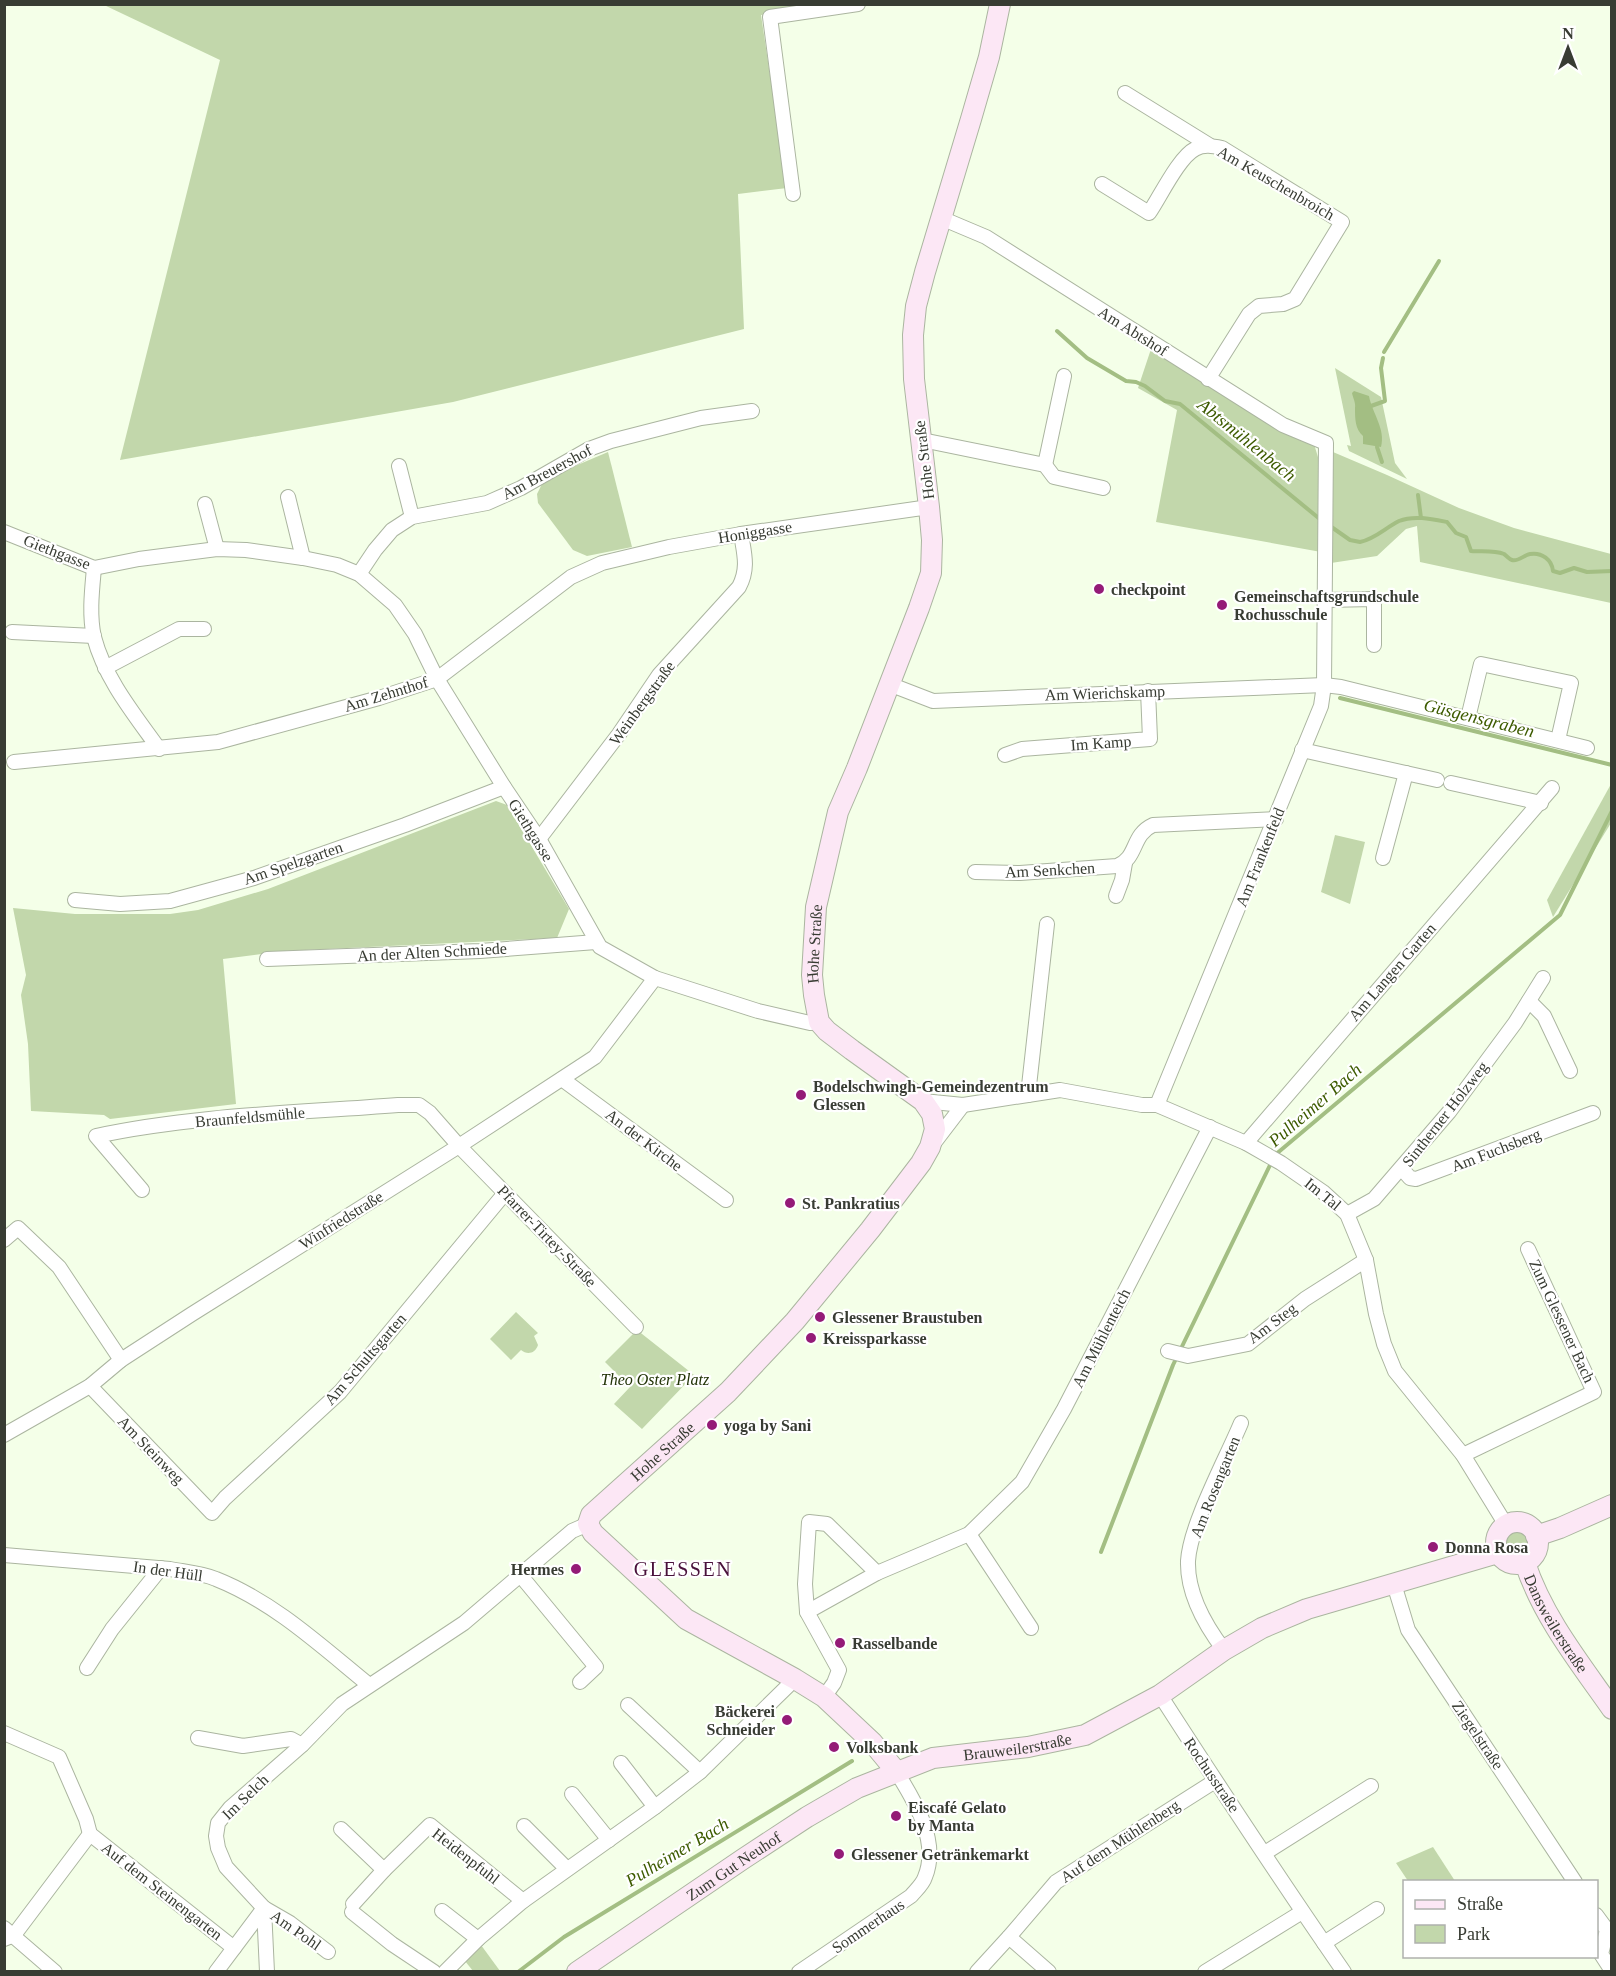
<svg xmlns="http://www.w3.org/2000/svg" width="1616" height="1976" viewBox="0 0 1616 1976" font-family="'Times New Roman',serif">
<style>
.green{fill:#c2d7ab}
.water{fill:#a3be83}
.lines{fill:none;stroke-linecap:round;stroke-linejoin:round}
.stream{stroke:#a3be83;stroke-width:4}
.minor-casing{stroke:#abb5a0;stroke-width:16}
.secondary-casing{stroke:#abb5a0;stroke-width:22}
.minor{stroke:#fff;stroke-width:14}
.secondary{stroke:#fce7f5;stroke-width:20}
.poi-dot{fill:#941b77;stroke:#fff;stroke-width:2}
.labels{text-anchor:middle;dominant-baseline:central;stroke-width:4.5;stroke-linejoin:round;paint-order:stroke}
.street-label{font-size:16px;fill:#383c33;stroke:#fff}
.poi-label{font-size:16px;font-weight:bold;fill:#383c33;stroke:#fff;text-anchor:start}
.park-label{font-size:16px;font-style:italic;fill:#223307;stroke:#fff}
.water-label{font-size:18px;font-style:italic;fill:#3d5b00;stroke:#fff}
.quarter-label{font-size:20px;letter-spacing:1.5px;fill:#49113b;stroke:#fff}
</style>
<rect width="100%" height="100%" fill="#f4ffe8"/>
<!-- green -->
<g class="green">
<path d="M 104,5 L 822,5 L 761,15 L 787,188 L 738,194 L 744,329 L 453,402 L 120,460 L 220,60 Z"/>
<path d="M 1151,349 L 1314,444 L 1321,467 L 1321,552 L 1156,522 L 1177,410 L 1138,388 Z"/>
<path d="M 1335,368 L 1381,397 L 1395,463 L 1407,479 L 1349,451 L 1347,445 L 1351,446 Z"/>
<path d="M 608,452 L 632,547 L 587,556 L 573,550 L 538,503 L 537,494 L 542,484 L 575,466 Z"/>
<path d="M 1333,452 L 1387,475 L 1459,508 L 1514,528 L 1611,554 L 1611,603 L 1420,562 L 1417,526 L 1406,529 L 1377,556 L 1331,563 L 1331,471 Z"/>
<path d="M 1611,784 L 1611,823 L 1553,917 L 1547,900 Z"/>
<path d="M 496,801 L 507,805 L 569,909 L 557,938 L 284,951 L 223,959 L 236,1104 L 110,1119 L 104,1115 L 31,1111 L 28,1044 L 21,995 L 26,975 L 13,908 L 75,914 L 170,914 L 198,910 L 268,889 Z"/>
<path d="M 1335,835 L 1365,842 L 1350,904 L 1321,892 Z"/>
<path d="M 516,1312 L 538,1333 L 534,1336 L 538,1345 C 535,1354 527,1355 521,1350 L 511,1360 L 490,1339 Z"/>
<path d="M 637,1330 L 694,1375 L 642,1429 L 614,1404 L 630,1387 L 605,1362 Z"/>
<circle cx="1516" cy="1542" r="11"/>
<path d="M 1433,1847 L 1455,1881 L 1408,1881 L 1396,1863 Z"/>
<path d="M 481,1945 L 500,1971 L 473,1971 L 465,1961 Z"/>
</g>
<!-- water -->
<path class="water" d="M 1354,391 L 1369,396 C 1372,413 1386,429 1381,447 L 1363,444 L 1363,436 C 1355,429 1355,419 1355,408 C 1356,403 1353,398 1352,393 Z"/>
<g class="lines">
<!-- stream -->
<g class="stream">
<path d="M 1057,331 L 1087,358 L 1126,381 L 1136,382 L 1145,386 L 1165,401 L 1180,404 L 1321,520"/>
<path d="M 1384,352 L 1439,261"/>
<path d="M 1371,406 L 1385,401 L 1381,368 L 1383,358"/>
<path d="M 1377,447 L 1382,462"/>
<path d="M 1418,495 L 1421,518"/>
<path d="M 1330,526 L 1350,540 L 1360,542 C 1375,539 1385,528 1399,521 C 1414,515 1432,519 1447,522 L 1456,533 L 1466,537 L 1471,551 C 1482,552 1494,550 1504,554 C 1507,556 1509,559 1512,560 C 1518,562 1524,555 1530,554 C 1542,552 1552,560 1553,571 L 1560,573 L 1574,568 L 1587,572 L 1612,571"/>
<path d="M 1340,698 L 1612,765"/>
<path d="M 1275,1155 L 1560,915 L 1612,811"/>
<path d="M 1101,1552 L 1173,1365 L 1272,1161"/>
<path d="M 518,1972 L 564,1937 L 852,1761"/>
</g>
<!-- minor casing -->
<g class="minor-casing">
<g id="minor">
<path d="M 1125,93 L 1209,145"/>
<path d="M 1102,184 L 1149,213 C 1160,197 1179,157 1195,149 C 1204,144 1213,146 1222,148 L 1342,222 L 1295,299 L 1283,304 L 1259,306 L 1249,314 L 1208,379"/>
<path d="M 793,194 L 770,17 L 858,4"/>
<path d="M 941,218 L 986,237 L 1283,425 L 1326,443 L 1324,685 L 1321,706 L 1157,1105"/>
<path d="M 922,440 L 1045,465 L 1064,376"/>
<path d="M 1045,465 L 1054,477 L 1103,488"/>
<path d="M 399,466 L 412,517"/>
<path d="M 288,497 L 303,558"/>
<path d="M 205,504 L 217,549"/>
<path d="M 4,532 L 94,568 L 139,559 L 217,549 L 246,550 L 303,558 L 337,565 L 359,574 L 395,605 L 415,634 L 437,679 L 504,787 L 539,839 L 600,947 L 655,978 L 758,1011 L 810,1023 L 819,1022"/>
<path d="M 94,568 C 92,590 89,615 94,637 C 105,679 134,714 159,749"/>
<path d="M 359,574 L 375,550 L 392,530 L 412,517 L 487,503 L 521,488 L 589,449 L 611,441 L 701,418 L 752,411"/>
<path d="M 1325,600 L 1374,599 L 1374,645"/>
<path d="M 12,632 L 94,636"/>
<path d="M 105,668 L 179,629 L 204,629"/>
<path d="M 889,684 L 933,701 L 1324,685 L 1341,687 L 1587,748"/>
<path d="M 1468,718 L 1481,664 L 1571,683 L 1558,740"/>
<path d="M 1302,750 L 1437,780"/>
<path d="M 1005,755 L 1022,749 L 1150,739 L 1148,691"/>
<path d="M 14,762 L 218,742 L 379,698 L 437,679 L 571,577 L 602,563 L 669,547 L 741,534 L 929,507"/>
<path d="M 1451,783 L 1541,803"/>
<path d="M 539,839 L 619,734 L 659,675 L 739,587 C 749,568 744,553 741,534"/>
<path d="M 1383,858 L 1406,773"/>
<path d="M 975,872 L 1020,873 L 1117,866 C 1138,858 1131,835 1153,825 L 1276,819"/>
<path d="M 1116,896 L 1122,880 L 1125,863"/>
<path d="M 75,900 L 120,904 L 170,901 L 254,878 L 405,825 L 504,787"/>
<path d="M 267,959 L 480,951 L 596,942"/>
<path d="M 1529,1001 L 1544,1016 L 1570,1071"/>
<path d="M 562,1079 L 726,1200"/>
<path d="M 1028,1095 L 1047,924"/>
<path d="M 923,1101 L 963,1105 L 1060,1090 L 1142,1105 L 1157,1105 L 1246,1143 L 1281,1163 L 1323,1192 L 1347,1214 L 1366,1260 L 1376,1314 L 1384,1344 L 1395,1371 L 1463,1455 L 1506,1525"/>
<path d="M 934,1143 L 963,1105"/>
<path d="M 1246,1143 L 1552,788"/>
<path d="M 1402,1169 L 1410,1178 L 1416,1179 L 1593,1113"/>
<path d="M 142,1190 L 96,1136 C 194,1115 297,1113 398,1105 L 419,1105 L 430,1113 L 459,1146 L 636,1327"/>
<path d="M 1347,1214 L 1374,1199 L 1449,1112 L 1515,1023 L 1543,978"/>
<path d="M 4,1240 L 18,1228 L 59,1267 L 121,1360"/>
<path d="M 1168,1351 L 1188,1356 L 1248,1344 L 1305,1299 L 1366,1260"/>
<path d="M 90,1386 L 212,1513 L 225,1498 L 340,1392 L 505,1193"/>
<path d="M 4,1435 L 90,1386 L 121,1360 L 192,1314 L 459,1146 L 595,1057 L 655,978"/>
<path d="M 1463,1455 L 1594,1392 L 1528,1249"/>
<path d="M 969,1534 L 1031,1628"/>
<path d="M 4,1555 L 170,1569 C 186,1572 202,1573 216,1579 C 274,1602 321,1646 369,1685"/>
<path d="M 521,1576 L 596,1667 L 580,1682"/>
<path d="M 1394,1584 L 1408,1630 L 1575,1882"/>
<path d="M 807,1612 L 805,1584 L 809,1522 L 827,1524 L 877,1573"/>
<path d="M 1224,1650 C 1205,1625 1187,1594 1188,1561 C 1190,1525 1226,1459 1241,1423"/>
<path d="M 87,1668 L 112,1629 L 161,1568"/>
<path d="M 1160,1695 C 1220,1788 1281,1881 1344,1972"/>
<path d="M 824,1697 L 834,1683 L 839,1670 L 807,1612 L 877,1573 L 969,1534 L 1022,1482 L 1064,1409 L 1210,1127"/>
<path d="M 628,1705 L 700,1772"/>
<path d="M 4,1733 L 59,1757 L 86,1819 L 90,1834 L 234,1948"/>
<path d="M 198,1738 L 243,1746 L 291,1739 L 302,1745"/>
<path d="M 621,1763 L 655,1807"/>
<path d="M 572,1794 L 609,1840"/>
<path d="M 524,1826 L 567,1869"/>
<path d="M 341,1829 L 384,1870 L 430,1825 L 523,1901"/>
<path d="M 1265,1853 L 1371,1786"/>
<path d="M 353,1904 L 384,1870"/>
<path d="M 264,1908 L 267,1972"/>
<path d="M 442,1911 L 478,1939"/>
<path d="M 352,1912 L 392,1944 L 434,1972"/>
<path d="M 1596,1915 L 1607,1930 L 1601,1954 L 1612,1971"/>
<path d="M 4,1928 L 55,1972"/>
<path d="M 1009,1937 L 1049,1972"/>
<path d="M 4,1939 L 14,1935 L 90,1834"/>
<path d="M 1324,1943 L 1377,1909"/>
<path d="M 328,1952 L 290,1923 L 264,1908 L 226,1867 L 218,1848 L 216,1836 L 218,1823 L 230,1808 L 302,1745 L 342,1704 L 464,1623 L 572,1531 L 588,1524"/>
<path d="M 216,1972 L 264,1908"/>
<path d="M 445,1972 L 478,1939 L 523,1901 L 655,1807 L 700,1772 L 795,1679"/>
<path d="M 799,1972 L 911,1896 C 916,1890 923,1884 925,1877 C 940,1841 914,1800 896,1771"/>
<path d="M 977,1972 L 1009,1937 L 1056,1882 L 1215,1781"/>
<path d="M 1205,1972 L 1302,1912"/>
</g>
</g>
<!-- secondary casing -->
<g class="secondary-casing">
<g id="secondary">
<circle cx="1517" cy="1543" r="21"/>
<path d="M 1536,1536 L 1560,1528 L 1612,1505"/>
<path id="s1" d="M 1525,1563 C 1543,1617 1579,1662 1612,1709"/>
<path id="s2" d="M 896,1771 L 872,1742 L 824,1697 L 795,1679 L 686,1619 L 593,1533 L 588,1524 L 591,1515 L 728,1392 L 795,1321 L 870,1230 L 921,1163 L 930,1147 L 935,1129 L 932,1114 L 923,1101 L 852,1050 L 827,1031 L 819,1022 L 814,995 L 812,975 L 816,907 L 838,812 L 857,768 L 919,608 L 931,573 L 932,540 L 929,507 L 914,379 L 913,335 L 916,306 L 925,272 L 971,119 L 989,57 L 1000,4"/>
<path id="s3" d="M 577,1972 L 743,1859 L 807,1817 L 857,1788 L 933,1758 L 1028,1747 L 1085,1735 L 1160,1695 L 1224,1650 L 1262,1628 L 1307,1609 L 1498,1553"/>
</g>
</g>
<!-- minor -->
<use href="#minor" class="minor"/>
<!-- secondary -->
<use href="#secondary" class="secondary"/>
</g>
<!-- markers -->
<g class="poi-dot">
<circle cx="1099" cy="589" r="6"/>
<circle cx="1222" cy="605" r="6"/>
<circle cx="801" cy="1095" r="6"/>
<circle cx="790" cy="1203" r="6"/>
<circle cx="820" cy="1317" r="6"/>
<circle cx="811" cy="1338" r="6"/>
<circle cx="712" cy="1425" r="6"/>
<circle cx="1433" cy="1547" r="6"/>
<circle cx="576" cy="1569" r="6"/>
<circle cx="840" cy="1643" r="6"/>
<circle cx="787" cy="1720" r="6"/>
<circle cx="834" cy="1747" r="6"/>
<circle cx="896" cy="1816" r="6"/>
<circle cx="839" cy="1854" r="6"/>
</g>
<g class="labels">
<!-- street labels -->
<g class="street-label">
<text transform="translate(1276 183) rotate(30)">Am Keuschenbroich</text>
<text transform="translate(1133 331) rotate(32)">Am Abtshof</text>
<text transform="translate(924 460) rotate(-97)">Hohe Straße</text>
<text transform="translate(547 472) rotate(-28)">Am Breuershof</text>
<text transform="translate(755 532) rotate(-9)">Honiggasse</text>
<text transform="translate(57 552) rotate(21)">Giethgasse</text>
<text transform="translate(1105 693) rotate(-2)">Am Wierichskamp</text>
<text transform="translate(386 694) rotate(-17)">Am Zehnthof</text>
<text transform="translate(642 703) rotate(-54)">Weinbergstraße</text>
<text transform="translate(1101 743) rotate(-4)">Im Kamp</text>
<text transform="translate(531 830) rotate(58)">Giethgasse</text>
<text transform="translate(1260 857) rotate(-68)">Am Frankenfeld</text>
<text transform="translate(293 863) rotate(-19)">Am Spelzgarten</text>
<text transform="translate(1050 870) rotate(-3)">Am Senkchen</text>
<text stroke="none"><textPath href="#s2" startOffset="1170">Hohe Straße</textPath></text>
<text transform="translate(432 952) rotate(-3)">An der Alten Schmiede</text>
<text transform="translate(1392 972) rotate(-49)">Am Langen Garten</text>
<text transform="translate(1445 1114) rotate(-52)">Sintherner Holzweg</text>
<text transform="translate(250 1117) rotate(-5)">Braunfeldsmühle</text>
<text transform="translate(644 1140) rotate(37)">An der Kirche</text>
<text transform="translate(1496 1150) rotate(-21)">Am Fuchsberg</text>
<text transform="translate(1323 1194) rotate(39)">Im Tal</text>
<text transform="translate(341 1220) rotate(-32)">Winfriedstraße</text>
<text transform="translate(547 1236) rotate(46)">Pfarrer-Tirtey-Straße</text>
<text transform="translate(1562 1321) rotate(65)">Zum Glessener Bach</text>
<text transform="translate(1272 1323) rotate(-37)">Am Steg</text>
<text transform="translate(1101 1338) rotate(-63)">Am Mühlenteich</text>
<text transform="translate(365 1359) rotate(-49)">Am Schultsgarten</text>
<text transform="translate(151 1450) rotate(46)">Am Steinweg</text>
<text stroke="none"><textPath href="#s2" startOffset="504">Hohe Straße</textPath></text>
<text transform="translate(1215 1487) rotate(-68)">Am Rosengarten</text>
<text transform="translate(168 1571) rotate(8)">In der Hüll</text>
<text stroke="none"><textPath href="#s1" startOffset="68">Dansweilerstraße</textPath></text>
<text transform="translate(1478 1735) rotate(56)">Ziegelstraße</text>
<text stroke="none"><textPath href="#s3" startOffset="502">Brauweilerstraße</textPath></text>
<text transform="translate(1212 1775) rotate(56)">Rochusstraße</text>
<text transform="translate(245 1797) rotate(-44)">Im Selch</text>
<text transform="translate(1120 1841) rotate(-33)">Auf dem Mühlenberg</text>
<text transform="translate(466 1856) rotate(38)">Heidenpfuhl</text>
<text stroke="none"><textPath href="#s3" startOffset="189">Zum Gut Neuhof</textPath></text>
<text transform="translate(162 1891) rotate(38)">Auf dem Steinengarten</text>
<text transform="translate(868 1926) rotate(-34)">Sommerhaus</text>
<text transform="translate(296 1930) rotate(35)">Am Pohl</text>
</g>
<!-- poi labels -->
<g class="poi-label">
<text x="1111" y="589">checkpoint</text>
<text x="1234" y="596">Gemeinschaftsgrundschule<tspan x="1234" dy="18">Rochusschule</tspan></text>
<text x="813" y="1086">Bodelschwingh-Gemeindezentrum<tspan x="813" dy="18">Glessen</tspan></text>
<text x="802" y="1203">St. Pankratius</text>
<text x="832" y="1317">Glessener Braustuben</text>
<text x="823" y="1338">Kreissparkasse</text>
<text x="724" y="1425">yoga by Sani</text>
<text x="1445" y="1547">Donna Rosa</text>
<text x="564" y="1569" text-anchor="end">Hermes</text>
<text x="852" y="1643">Rasselbande</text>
<text x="775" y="1711" text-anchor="end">Bäckerei<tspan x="775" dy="18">Schneider</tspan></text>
<text x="846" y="1747">Volksbank</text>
<text x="908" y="1807">Eiscafé Gelato<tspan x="908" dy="18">by Manta</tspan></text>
<text x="851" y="1854">Glessener Getränkemarkt</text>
</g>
<!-- park labels -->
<g class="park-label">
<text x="655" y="1379">Theo Oster Platz</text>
</g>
<!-- water labels -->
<g class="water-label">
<text transform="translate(1247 440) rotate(39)">Abtsmühlenbach</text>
<text transform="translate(1479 718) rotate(14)">Güsgensgraben</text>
<text transform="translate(1315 1105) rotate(-41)">Pulheimer Bach</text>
<text transform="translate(677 1852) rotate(-31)">Pulheimer Bach</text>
</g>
<!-- quarter labels -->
<g class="quarter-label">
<text x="683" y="1569">GLESSEN</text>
</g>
</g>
<!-- border -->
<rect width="1616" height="1976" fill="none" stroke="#383c33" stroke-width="12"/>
<!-- legend -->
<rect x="1403" y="1880" width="195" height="78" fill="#ffffff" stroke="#afb1ad" stroke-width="1.5"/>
<rect x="1415" y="1900" width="30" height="9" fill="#fce7f5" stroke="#afb1ad" stroke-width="1.5"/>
<text x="1457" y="1910" font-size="18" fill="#383c33">Straße</text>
<rect x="1415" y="1925" width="30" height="18" fill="#c2d7ab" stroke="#afb1ad" stroke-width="1.5"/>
<text x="1457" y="1940" font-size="18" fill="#383c33">Park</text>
<!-- north arrow -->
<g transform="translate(1568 48)" stroke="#ffffff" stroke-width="4.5" paint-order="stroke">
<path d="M0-4.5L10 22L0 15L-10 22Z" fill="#383c33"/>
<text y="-9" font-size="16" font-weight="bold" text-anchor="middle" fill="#383c33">N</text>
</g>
</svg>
